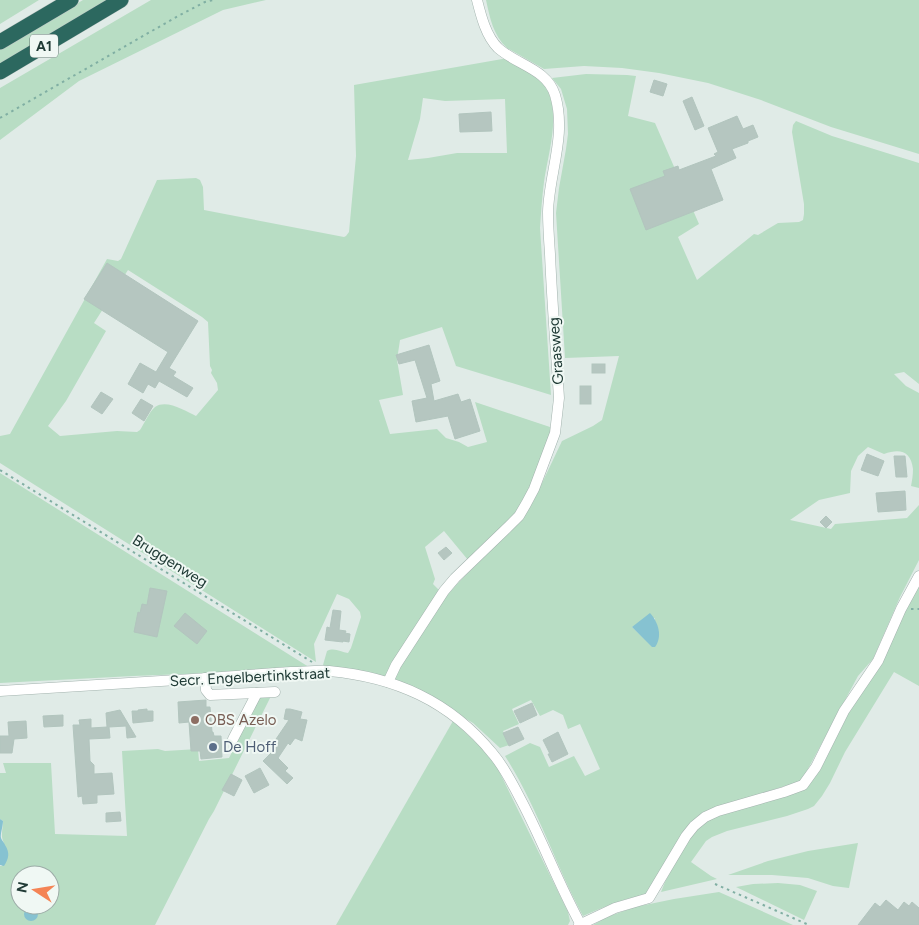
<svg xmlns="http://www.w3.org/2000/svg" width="919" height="925" viewBox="0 0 919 925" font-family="Figtree,sans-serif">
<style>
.green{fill:#b8ddc4;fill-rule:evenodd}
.water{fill:#86c2d1}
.building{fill:#b5c6c0;stroke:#b2c5be}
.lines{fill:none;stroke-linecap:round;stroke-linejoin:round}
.minor-casing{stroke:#a3b3ae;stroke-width:11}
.highway-casing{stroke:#c1c8c7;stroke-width:16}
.path{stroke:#80afa3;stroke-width:2;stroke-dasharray:2.5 4;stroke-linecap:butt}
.minor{stroke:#fff;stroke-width:10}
.highway{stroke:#2c685f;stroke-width:15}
.education-dot{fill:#8d6e63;stroke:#f0f8f4;stroke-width:2}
.service-dot{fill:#5c6f8a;stroke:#f0f8f4;stroke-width:2}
.labels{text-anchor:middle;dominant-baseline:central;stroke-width:4;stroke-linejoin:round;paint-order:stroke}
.shield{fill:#f0f8f4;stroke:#5e746f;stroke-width:1}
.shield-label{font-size:14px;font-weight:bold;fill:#203b36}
.street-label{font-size:15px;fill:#203b36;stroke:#f0f8f4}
.education-label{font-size:15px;fill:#785e54;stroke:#f0f8f4;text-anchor:start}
.service-label{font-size:15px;fill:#4e5e75;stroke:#f0f8f4;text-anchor:start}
</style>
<rect width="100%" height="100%" fill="#e0ebe7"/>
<!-- green -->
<g class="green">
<path d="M 0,0 L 39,0 L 0,24 Z"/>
<path d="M 83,0 L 107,0 L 0,64 L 0,50 Z"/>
<path d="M 151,0 L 266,0 L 223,10 L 79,81 L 0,140 L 0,88 Z"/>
<path d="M 486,0 L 919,0 L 919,154 L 831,127 L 761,100 L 708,83 L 659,73 L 622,68 L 584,66 L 544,69 L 507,48 C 493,35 490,18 486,0 Z"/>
<path d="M 508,58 C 518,65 538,76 545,86 C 562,113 548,153 544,182 C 542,197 541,213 540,228 L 551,395 L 456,366 L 442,327 L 400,340 L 397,360 L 403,395 L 379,400 L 390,434 L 437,429 L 446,438 L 459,442 L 468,447 L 487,442 L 475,402 L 553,428 L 527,495 L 515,513 L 468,560 L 444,531 L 425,547 L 435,579 L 433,584 L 440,591 L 385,679 L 327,668 L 323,665 L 327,651 C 334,647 341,652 348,653 L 351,648 L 361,617 L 360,612 L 349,599 L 337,594 L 314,644 L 316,662 L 0,463 L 0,436 L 10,434 L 107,259 L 118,261 L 121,259 L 157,180 L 196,178 L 200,180 L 203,187 L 204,210 L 344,237 L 346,236 L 349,232 L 356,156 L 354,85 ZM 423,98 L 445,101 L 505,99 L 507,153 L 457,153 L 428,158 L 408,160 L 420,119 ZM 128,270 L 202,317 L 208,322 L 210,366 L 212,370 L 211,373 L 217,383 L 218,390 L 196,416 C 185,411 167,399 155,407 C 149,412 144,424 140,430 L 137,432 L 117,431 L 60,436 L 48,426 L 66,401 L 106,331 L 94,323 Z"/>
<path d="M 586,74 L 627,75 L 636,76 L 628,116 L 655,123 L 699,224 L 678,237 L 697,280 L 754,234 L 758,235 L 778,223 L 799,222 L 803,220 L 804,214 L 804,204 L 792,132 L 793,125 L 796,121 L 832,136 L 919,163 L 919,384 L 904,372 L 894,374 L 906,386 L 919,393 L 919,488 L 911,486 C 912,481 913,475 913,469 C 911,451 900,448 884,454 L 868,447 L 858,456 L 851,471 L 850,493 L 819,500 L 790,520 L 831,529 L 835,524 L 907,518 L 919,505 L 919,560 L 900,597 L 873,659 L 858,676 L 802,780 L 795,783 L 710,809 L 702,814 L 647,893 C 639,897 632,897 624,900 C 610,904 597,910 583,916 C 555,864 537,806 505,756 L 530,743 L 540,747 L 549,767 L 574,756 L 585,776 L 600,769 L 580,724 L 568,729 L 563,715 L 553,710 L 540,716 L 531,700 L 512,709 L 519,724 L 503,731 L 509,745 L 500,748 L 473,723 L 438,702 L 392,681 L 437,607 L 458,583 L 520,521 L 533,502 L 562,441 L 593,426 L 602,420 L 619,356 L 565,358 L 556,213 L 559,188 L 566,149 L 568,134 L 567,109 L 561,89 L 552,78 ZM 655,618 L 652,646 L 632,627 Z"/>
<path d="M 0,473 L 312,669 L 133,676 L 0,683 Z"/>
<path d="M 919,581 L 919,686 L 894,672 L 845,752 L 830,783 L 822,796 L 814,806 L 808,809 L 787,816 L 727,831 L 712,837 L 706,841 L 691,862 L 711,876 L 717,879 L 661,892 L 665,882 L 689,837 L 709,817 L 793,793 L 822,760 Z"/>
<path d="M 273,692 L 214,811 L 209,819 L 155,925 L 0,925 L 0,866 L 2,866 L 4,843 C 0,836 3,829 3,821 L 0,819 L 0,773 L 6,773 L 3,763 L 51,763 L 55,834 L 127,836 L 122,751 L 158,749 L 165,751 L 198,749 L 199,761 L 229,758 L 260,697 ZM 20,875 L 50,875 L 50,905 L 20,905 Z"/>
<path d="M 453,721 L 485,751 L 497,767 L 568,912 L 570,921 L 568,925 L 336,925 Z"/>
<path d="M 858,843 L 849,888 L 833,886 L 808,878 L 772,875 L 728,875 L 768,861 L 808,851 Z"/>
<path d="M 778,883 L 800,885 L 817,891 L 804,920 L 736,887 L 753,884 Z"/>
<path d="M 719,892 L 793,925 L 593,925 L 607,917 L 635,907 L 674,899 Z"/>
</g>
<!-- water -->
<g class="water">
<path d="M 650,613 C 658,622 663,636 655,647 L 652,647 L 632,627 Z"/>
<path d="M 0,819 L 3,821 C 3,826 0,835 1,838 C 1,839 5,844 5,845 C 10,853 9,858 4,866 L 0,865 Z"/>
<circle cx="31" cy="914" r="7"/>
</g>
<!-- building -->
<g class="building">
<path d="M 654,80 L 667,84 L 663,96 L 650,92 Z"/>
<path d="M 692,97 L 704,126 L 695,130 L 683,101 Z"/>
<path d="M 491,112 L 492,131 L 460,132 L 459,114 Z"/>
<path d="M 737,116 L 743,129 L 753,125 L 758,137 L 748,141 L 748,143 L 732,149 L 736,158 L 711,169 L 723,200 L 646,230 L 630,189 L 665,176 L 663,171 L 678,166 L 679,170 L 716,156 L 714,154 L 718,152 L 708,128 Z"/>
<path d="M 107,263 L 198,321 L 169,368 L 176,372 L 173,376 L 193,388 L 187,397 L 159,381 L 155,388 L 148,384 L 143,393 L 128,384 L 140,363 L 156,372 L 168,352 L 84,299 Z"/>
<path d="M 429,345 L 440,381 L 431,384 L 434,401 L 458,394 L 461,402 L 470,399 L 480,431 L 455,439 L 448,416 L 416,422 L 412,401 L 427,398 L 415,360 L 399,364 L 396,355 Z"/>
<rect x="592" y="364" width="13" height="9"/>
<rect x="580" y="386" width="11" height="18"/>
<path d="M 101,392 L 113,399 L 102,414 L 91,407 Z"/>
<path d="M 141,399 L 153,406 L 144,421 L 132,413 Z"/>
<path d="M 867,454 L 884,461 L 878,476 L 861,470 Z"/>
<path d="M 894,456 L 905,456 L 907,477 L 896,477 Z"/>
<path d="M 905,491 L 906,510 L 878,512 L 876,493 Z"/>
<path d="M 826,516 L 832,522 L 826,528 L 820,522 Z"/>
<path d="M 446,547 L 452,553 L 444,560 L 438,553 Z"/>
<path d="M 150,588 L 167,591 L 157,637 L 134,632 L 138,612 L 140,613 L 142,604 L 147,605 Z"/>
<path d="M 333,610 L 341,611 L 339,630 L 346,631 L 345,633 L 350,634 L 349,642 L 343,641 L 343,642 L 325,640 L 327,627 L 330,628 Z"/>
<path d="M 185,613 L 207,631 L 197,644 L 174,626 Z"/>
<path d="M 206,700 L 206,707 L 210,707 L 212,732 L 213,732 L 214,736 L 221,736 L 222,757 L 201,759 L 200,751 L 191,751 L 189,722 L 179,723 L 178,702 Z"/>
<path d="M 532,703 L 537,715 L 520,723 L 514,711 Z"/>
<path d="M 147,709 L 147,711 L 153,711 L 153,721 L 133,723 L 132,711 L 138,711 L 138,710 Z"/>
<path d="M 286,709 L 290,709 L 302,712 L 300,719 L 307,720 L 302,741 L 295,738 L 290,745 L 288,743 L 278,758 L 288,768 L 285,771 L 293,778 L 287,784 L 263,761 L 276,748 L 272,745 L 289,720 L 284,719 Z"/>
<path d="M 120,710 L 136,737 L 127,738 L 126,726 L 109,727 L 110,738 L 89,739 L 90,761 L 94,765 L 94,774 L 112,773 L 114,794 L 97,795 L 97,803 L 83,804 L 82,796 L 78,797 L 73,725 L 80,725 L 79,720 L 91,719 L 91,728 L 107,727 L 106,713 Z"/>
<path d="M 63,715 L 63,726 L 44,727 L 43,716 Z"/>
<path d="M 26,721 L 27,738 L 14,739 L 12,753 L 0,753 L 0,736 L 9,736 L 8,722 Z"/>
<path d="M 518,727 L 524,739 L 509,746 L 503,733 Z"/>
<path d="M 558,732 L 568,754 L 552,762 L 548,754 L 550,754 L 543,740 Z"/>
<path d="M 260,768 L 269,785 L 254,793 L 245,776 Z"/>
<path d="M 231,774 L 242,780 L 234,796 L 222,790 Z"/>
<path d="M 120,812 L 121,821 L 106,822 L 106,813 Z"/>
<path d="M 886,900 L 898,910 L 904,902 L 909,906 L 912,902 L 919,908 L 919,925 L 858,925 L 875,903 L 880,907 Z"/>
</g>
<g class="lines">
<!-- minor casing -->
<g class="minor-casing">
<g id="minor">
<path d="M 205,678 L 206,690 L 210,695 L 275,692"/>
<path d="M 388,682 L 396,665 L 444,591 L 455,578 L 509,526 L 519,516 L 526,504 L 534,489 L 555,433 L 559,398 C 556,350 552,302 550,254 C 549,240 548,226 548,212 C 549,173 567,135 555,95 C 547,69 517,65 498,48 C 486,36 481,16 477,0"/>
<path d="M 0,691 C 64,687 128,683 193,679 C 225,677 258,674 291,672 C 303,672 316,670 329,671 C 395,677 450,701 493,754 C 505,768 513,785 522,802 C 543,842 559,885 581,925"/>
<path d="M 233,739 L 257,693"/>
<path d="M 579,925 L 615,908 L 649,898 L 686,836 L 694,826 L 705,817 L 718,811 L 784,792 L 803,785 L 816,767 L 844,711 L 878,661 L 901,609 L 919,576"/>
</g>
</g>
<!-- highway casing -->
<g class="highway-casing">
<g id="highway">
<path d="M 0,42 L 71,0"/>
<path d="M 0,72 L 121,0"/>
</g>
</g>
<!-- path -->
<g class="path">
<path d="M 0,118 L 178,16 L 205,2 L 213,0"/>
<path d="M 0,470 L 312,662"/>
<path d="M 911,609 L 919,609"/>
<path d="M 715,884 L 809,925"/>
</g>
<!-- minor -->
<use href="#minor" class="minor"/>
<!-- highway -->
<use href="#highway" class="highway"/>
</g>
<!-- markers -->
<circle class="education-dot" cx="195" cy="720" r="5"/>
<circle class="service-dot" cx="213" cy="747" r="5"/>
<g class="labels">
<!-- shield labels -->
<rect class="shield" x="30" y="34.5" width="28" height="23" rx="4"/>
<g class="shield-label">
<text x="44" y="46">A1</text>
</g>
<!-- street labels -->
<g class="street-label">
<text transform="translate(556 351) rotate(-94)">Graasweg</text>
<text transform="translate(170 561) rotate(32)">Bruggenweg</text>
<text transform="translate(250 677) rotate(-3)">Secr. Engelbertinkstraat</text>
</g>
<!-- education labels -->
<g class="education-label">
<text x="205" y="720">OBS Azelo</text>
</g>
<!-- service labels -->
<g class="service-label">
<text x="223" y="747">De Hoff</text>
</g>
</g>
<!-- north arrow -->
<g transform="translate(35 890) rotate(282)"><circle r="24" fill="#f0f8f4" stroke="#9daca8"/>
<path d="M0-4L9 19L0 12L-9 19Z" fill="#f48455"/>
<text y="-8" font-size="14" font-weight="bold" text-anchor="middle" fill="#203b36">N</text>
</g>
</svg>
